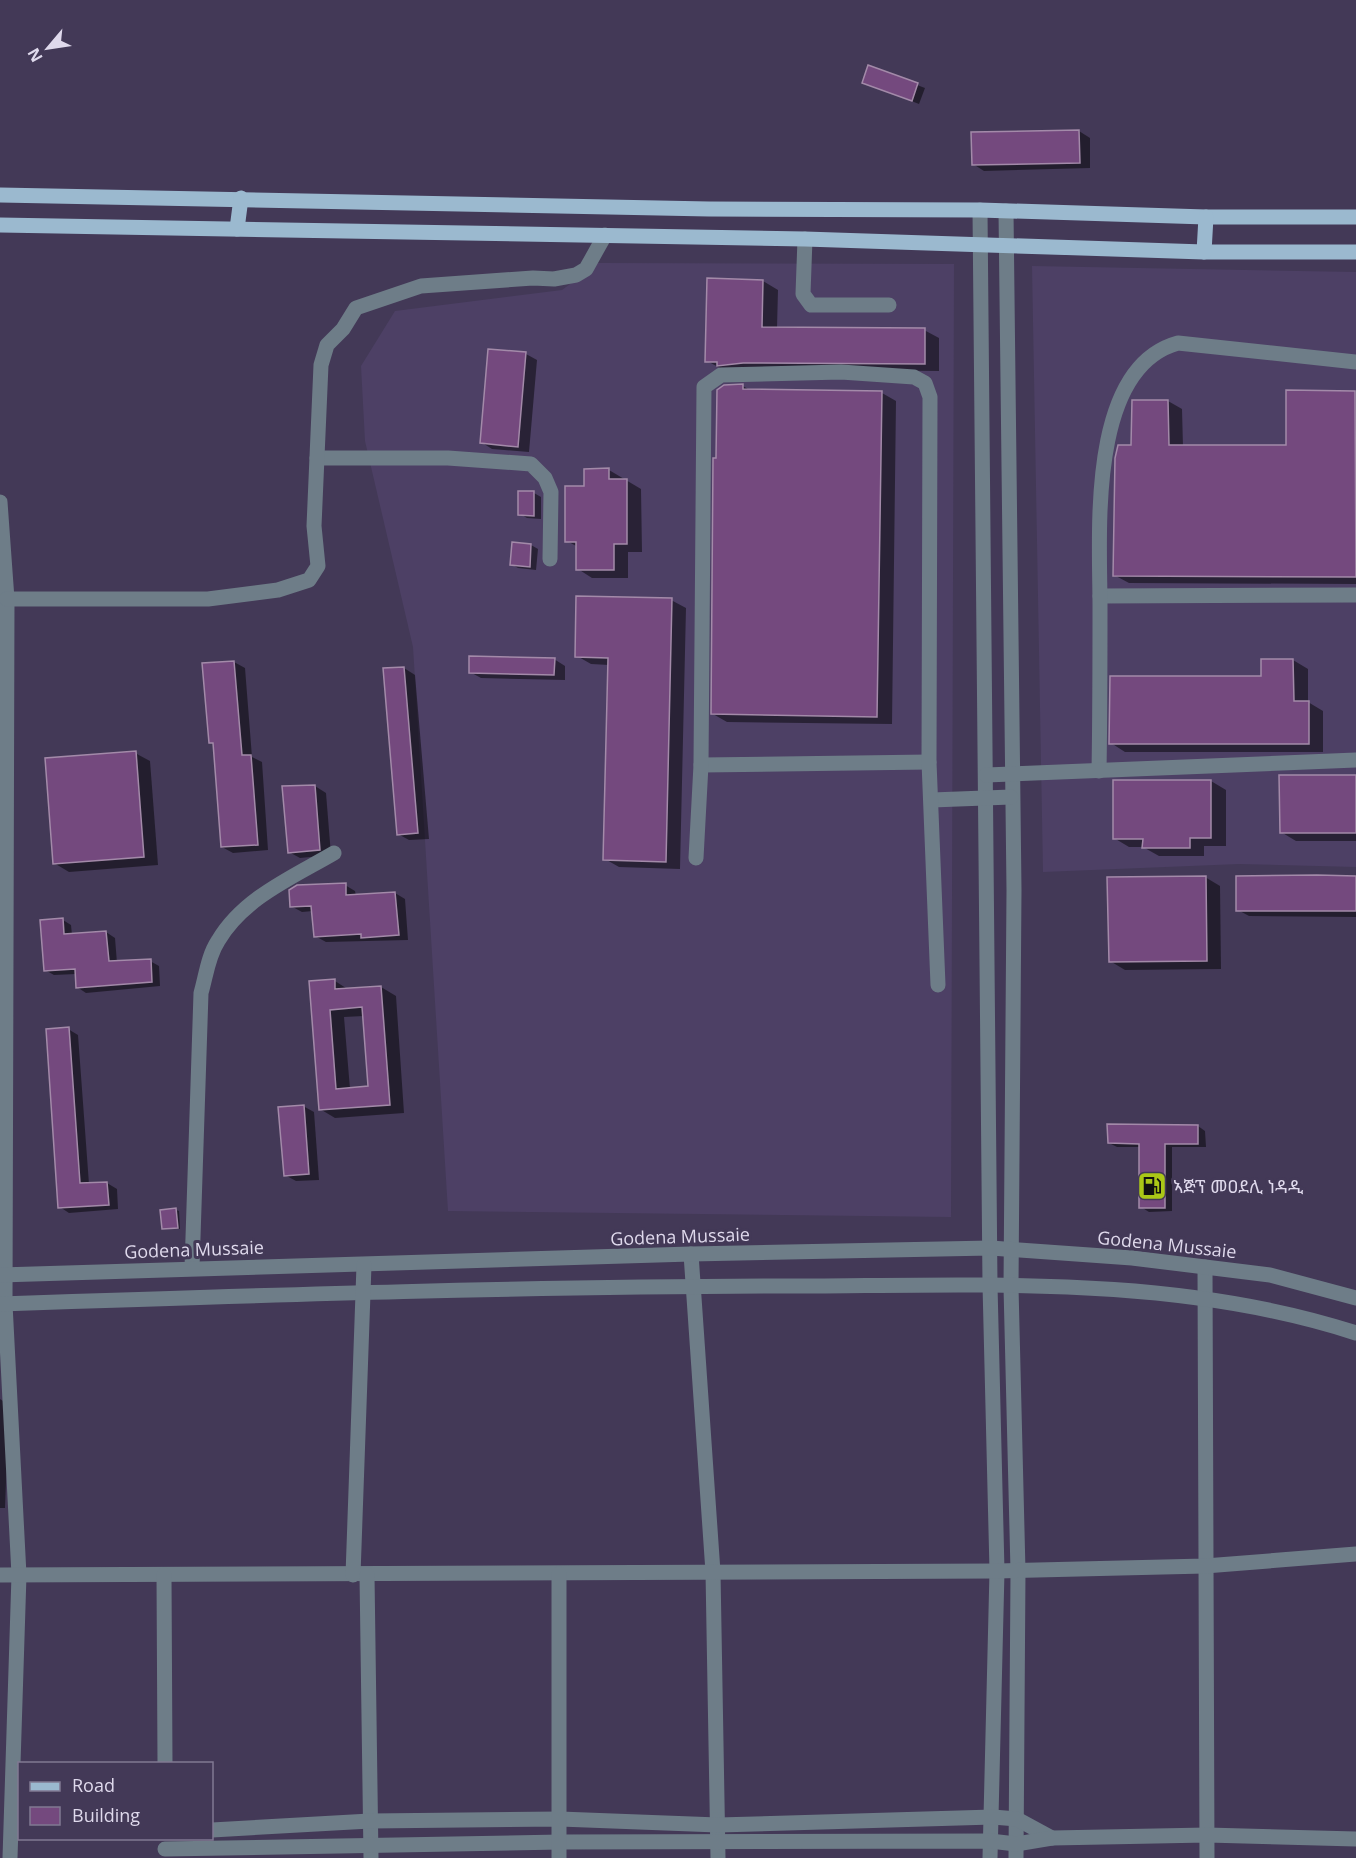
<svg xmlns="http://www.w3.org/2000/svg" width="1356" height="1858" viewBox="0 0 1356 1858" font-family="'Open Sans','Noto Sans Ethiopic',sans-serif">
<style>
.built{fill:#4d4065}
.shadow{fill:#0007;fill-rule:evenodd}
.building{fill:#74497e;stroke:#a38aa9;stroke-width:1.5;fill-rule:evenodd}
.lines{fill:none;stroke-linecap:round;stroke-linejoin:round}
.minor{stroke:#6e7d88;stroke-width:15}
.major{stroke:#9bb9cf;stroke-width:15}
.labels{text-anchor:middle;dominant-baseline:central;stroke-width:6;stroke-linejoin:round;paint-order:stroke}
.poi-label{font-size:18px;fill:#dfd9ec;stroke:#433957;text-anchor:start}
.street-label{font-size:18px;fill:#dfd9ec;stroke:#433957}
</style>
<rect width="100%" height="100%" fill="#433957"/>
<!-- built -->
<g class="built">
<path d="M 598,263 L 954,264 L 951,1217 L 448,1211 L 413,647 L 365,441 L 361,366 L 395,311 L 562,290 Z"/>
<path d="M 1032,266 L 1356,272 L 1356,867 L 1239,864 L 1043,872 Z"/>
</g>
<!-- shadow -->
<g class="shadow">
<path d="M 869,67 L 925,88 L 919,104 L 863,82 Z"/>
<path d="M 1079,131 L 1090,138 L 1090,168 L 984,171 L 973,164 Z"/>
<path d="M 709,279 L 763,281 L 778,290 L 777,328 L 924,330 L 939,338 L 939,371 L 722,369 L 707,361 Z"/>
<path d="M 526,354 L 537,360 L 529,452 L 492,449 L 481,442 Z"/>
<path d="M 743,386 L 751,391 L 882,393 L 896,401 L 892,724 L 727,722 L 713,714 L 717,460 Z"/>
<path d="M 1354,392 L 1356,584 L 1129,583 L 1114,575 L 1132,446 L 1168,401 L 1182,409 L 1183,447 L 1288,447 Z"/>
<path d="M 609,470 L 641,489 L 642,552 L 628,552 L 628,578 L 592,578 L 578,569 L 578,547 L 567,541 L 585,487 Z"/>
<path d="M 534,493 L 541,497 L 541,519 L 527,518 L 520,514 Z"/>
<path d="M 513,544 L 531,545 L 538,549 L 536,570 L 518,568 L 511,564 Z"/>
<path d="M 671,600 L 686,608 L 680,869 L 619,867 L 605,859 L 609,665 L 591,664 L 577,656 Z"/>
<path d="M 554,659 L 565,666 L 565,680 L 481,678 L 470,672 Z"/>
<path d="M 1263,660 L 1293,660 L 1308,669 L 1308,702 L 1323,711 L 1323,752 L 1125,752 L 1111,743 L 1263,678 Z"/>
<path d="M 234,662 L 245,668 L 252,757 L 262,762 L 268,850 L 233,853 L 222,847 L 214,744 L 211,742 Z"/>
<path d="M 404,668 L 415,675 L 429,839 L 409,840 L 398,834 Z"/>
<path d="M 135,753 L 150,761 L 158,865 L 69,872 L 54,863 Z"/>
<path d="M 1356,776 L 1356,841 L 1296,841 L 1281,832 Z"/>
<path d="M 1211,781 L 1226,790 L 1226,846 L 1204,846 L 1204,856 L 1159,856 L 1143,847 L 1129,847 L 1114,838 Z"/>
<path d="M 315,786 L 326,793 L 331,855 L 300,858 L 289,852 Z"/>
<path d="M 1205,877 L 1220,886 L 1221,969 L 1125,970 L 1110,961 Z"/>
<path d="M 1356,878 L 1356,917 L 1249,916 L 1238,910 Z"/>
<path d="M 345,885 L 355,891 L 356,896 L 395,893 L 405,899 L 408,940 L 326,942 L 315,936 L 313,911 L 302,912 L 291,906 Z"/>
<path d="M 63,920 L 71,925 L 72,935 L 106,932 L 115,938 L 117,963 L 150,961 L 159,966 L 160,986 L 86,993 L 77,987 L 76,974 L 54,975 L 45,970 Z"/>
<path d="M 335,981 L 349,990 L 381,987 L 396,996 L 404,1113 L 335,1118 L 320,1109 L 310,983 ZM 364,1016 L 370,1088 L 350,1089 L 344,1017 Z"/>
<path d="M 68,1029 L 78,1035 L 89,1184 L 107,1183 L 117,1189 L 118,1209 L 69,1213 L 60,1207 Z"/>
<path d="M 303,1106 L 314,1112 L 319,1180 L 296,1181 L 285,1175 Z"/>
<path d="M 1198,1126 L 1205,1131 L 1206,1147 L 1172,1147 L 1172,1211 L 1149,1212 L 1141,1207 L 1141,1147 L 1117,1147 L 1109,1143 Z"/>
<path d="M 176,1210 L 179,1211 L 180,1229 L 163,1228 Z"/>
<path d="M 0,1399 L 9,1405 L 5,1508 L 0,1508 Z"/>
</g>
<!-- building -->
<g class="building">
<path d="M 868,65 L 918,83 L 912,101 L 862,83 Z"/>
<path d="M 1079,130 L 1080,163 L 972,165 L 971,132 Z"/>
<path d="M 707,278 L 763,280 L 762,327 L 925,328 L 925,364 L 743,363 L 717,366 L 717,362 L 705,362 Z"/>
<path d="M 488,349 L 526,352 L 518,447 L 480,443 Z"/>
<path d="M 743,384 L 743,389 L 882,391 L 877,717 L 711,714 L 713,458 L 716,458 L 717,390 L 724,385 Z"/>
<path d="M 1286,390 L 1355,391 L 1356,577 L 1113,576 L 1115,458 L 1118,445 L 1131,445 L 1132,400 L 1168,400 L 1169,445 L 1286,445 Z"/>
<path d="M 609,468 L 609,479 L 627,479 L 627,544 L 614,544 L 614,570 L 576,570 L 576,542 L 565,542 L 565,486 L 584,486 L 584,469 Z"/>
<path d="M 518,491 L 534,491 L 534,516 L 518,515 Z"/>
<path d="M 512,542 L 531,544 L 530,567 L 510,565 Z"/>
<path d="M 576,596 L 672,598 L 666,862 L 603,860 L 608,658 L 575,657 Z"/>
<path d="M 469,656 L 555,658 L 554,675 L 469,673 Z"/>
<path d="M 1261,659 L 1293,659 L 1294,701 L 1309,701 L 1309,744 L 1109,744 L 1110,676 L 1261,676 Z"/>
<path d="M 234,661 L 242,755 L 251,755 L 258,845 L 221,847 L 213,743 L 209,743 L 202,663 Z"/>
<path d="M 404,667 L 418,833 L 397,835 L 383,668 Z"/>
<path d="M 136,751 L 144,857 L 53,864 L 45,758 Z"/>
<path d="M 1279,775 L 1356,775 L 1356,833 L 1280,833 Z"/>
<path d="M 1113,780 L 1211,780 L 1211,838 L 1190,838 L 1190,848 L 1142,848 L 1143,839 L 1113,839 Z"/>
<path d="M 315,785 L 320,850 L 288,853 L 282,786 Z"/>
<path d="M 1317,875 L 1356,876 L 1356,911 L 1236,911 L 1236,876 Z"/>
<path d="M 1206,876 L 1207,961 L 1109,962 L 1107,877 Z"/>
<path d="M 346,883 L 346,895 L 395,892 L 399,935 L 361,938 L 361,934 L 314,937 L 311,906 L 290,907 L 289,890 L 297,885 Z"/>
<path d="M 63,918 L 64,934 L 106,931 L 109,961 L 151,959 L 152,982 L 76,988 L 75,969 L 44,971 L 40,920 Z"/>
<path d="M 335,979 L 335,989 L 381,986 L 390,1105 L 319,1110 L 309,981 ZM 362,1007 L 368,1086 L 336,1089 L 330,1010 Z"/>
<path d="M 69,1027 L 80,1183 L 107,1182 L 109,1205 L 58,1208 L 46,1029 Z"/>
<path d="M 304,1105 L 309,1174 L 284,1176 L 278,1107 Z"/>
<path d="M 1107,1124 L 1198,1125 L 1198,1144 L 1165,1144 L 1165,1208 L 1139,1208 L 1139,1144 L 1108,1143 Z"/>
<path d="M 176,1208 L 178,1228 L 162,1229 L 160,1210 Z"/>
</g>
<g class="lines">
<!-- minor -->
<g class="minor">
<path d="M 980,210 L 990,1285 L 997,1571 L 990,1858"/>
<path d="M 1006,211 L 1014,890 L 1011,1287 L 1018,1571 L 1016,1858"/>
<path d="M 805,239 L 803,294 L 811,305 L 889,305"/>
<path d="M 317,458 L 448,458 L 531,464 L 545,478 L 551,492 L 550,559"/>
<path d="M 0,502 L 7,599 L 5,1304 L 19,1575 L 10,1858"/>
<path d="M 1100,596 L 1356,595"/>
<path d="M 7,599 L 208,599 L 278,590 L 309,580 L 318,566 L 314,526 L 321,365 L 327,345 L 343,329 L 356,308 L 421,286 L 533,278 L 554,279 L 576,275 L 586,269 L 605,235"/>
<path d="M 701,765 L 929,762"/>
<path d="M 1099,771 C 1100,716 1100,661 1100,606 C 1100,534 1087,368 1178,343 L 1356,362"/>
<path d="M 986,775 L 1356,760"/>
<path d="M 932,800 L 1011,797"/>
<path d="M 696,858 L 701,765 L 704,387 L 721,375 L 841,372 L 914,377 L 925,383 L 930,397 L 929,762 L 938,985"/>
<path d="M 691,1254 L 713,1572 L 718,1858"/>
<path d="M 1205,1267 L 1207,1858"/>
<path d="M 192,1268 L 201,993 C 206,976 208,956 218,941 C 243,898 293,877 334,853"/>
<path d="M 0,1275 L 691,1254 L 991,1248 L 1132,1258 L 1270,1275 L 1356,1298"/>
<path d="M 0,1304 C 269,1295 538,1286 807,1286 C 989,1285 1181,1276 1356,1333"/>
<path d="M 0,1575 L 997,1571 L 1205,1566 L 1356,1554"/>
<path d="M 164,1575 L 165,1764"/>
<path d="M 353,1575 L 364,1265"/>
<path d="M 367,1575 L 371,1858"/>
<path d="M 212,1830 L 370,1821 L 560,1819 L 718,1825 L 993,1817 L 1017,1819 L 1052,1838"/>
<path d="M 165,1849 L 561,1842 L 990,1841 L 1016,1844 L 1052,1838 L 1207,1835 L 1356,1839"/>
<path d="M 559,1858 L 559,1574"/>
</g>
<!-- major -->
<g class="major">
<path d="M 0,195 L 709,209 L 980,210 L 1206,217 L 1356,217"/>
<path d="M 0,225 L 805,239 L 1204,252 L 1356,252"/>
<path d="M 237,229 L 241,198"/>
<path d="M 1204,252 L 1206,217"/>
</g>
</g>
<!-- icons -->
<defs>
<g id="fuel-square" transform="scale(1.5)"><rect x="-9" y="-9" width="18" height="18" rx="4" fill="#aac717" stroke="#433957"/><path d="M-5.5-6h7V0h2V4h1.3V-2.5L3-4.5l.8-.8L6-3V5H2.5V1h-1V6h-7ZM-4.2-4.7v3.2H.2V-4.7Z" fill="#111"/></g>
</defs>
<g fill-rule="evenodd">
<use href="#fuel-square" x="1152" y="1186"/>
</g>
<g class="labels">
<!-- poi labels -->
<g class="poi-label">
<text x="1173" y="1186">ኣጅፕ መዐደሊ ነዳዲ</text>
</g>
<!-- street labels -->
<g class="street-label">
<text transform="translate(680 1236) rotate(-2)">Godena Mussaie</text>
<text transform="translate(1167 1244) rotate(6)">Godena Mussaie</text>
<text transform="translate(194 1249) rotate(-2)">Godena Mussaie</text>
</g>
</g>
<!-- legend -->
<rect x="18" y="1762" width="195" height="78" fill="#433957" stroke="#817993" stroke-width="1.5"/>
<rect x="30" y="1782" width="30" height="9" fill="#9bb9cf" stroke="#817993" stroke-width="1.5"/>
<text x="72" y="1792" font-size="18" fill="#dfd9ec">Road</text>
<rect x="30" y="1807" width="30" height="18" fill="#74497e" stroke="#817993" stroke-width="1.5"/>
<text x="72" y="1822" font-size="18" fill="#dfd9ec">Building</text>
<!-- north arrow -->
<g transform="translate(48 48) rotate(241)" stroke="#433957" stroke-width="4.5" paint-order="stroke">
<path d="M0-4.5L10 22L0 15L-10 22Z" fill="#dfd9ec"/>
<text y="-9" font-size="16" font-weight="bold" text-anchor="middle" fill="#dfd9ec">N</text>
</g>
</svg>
